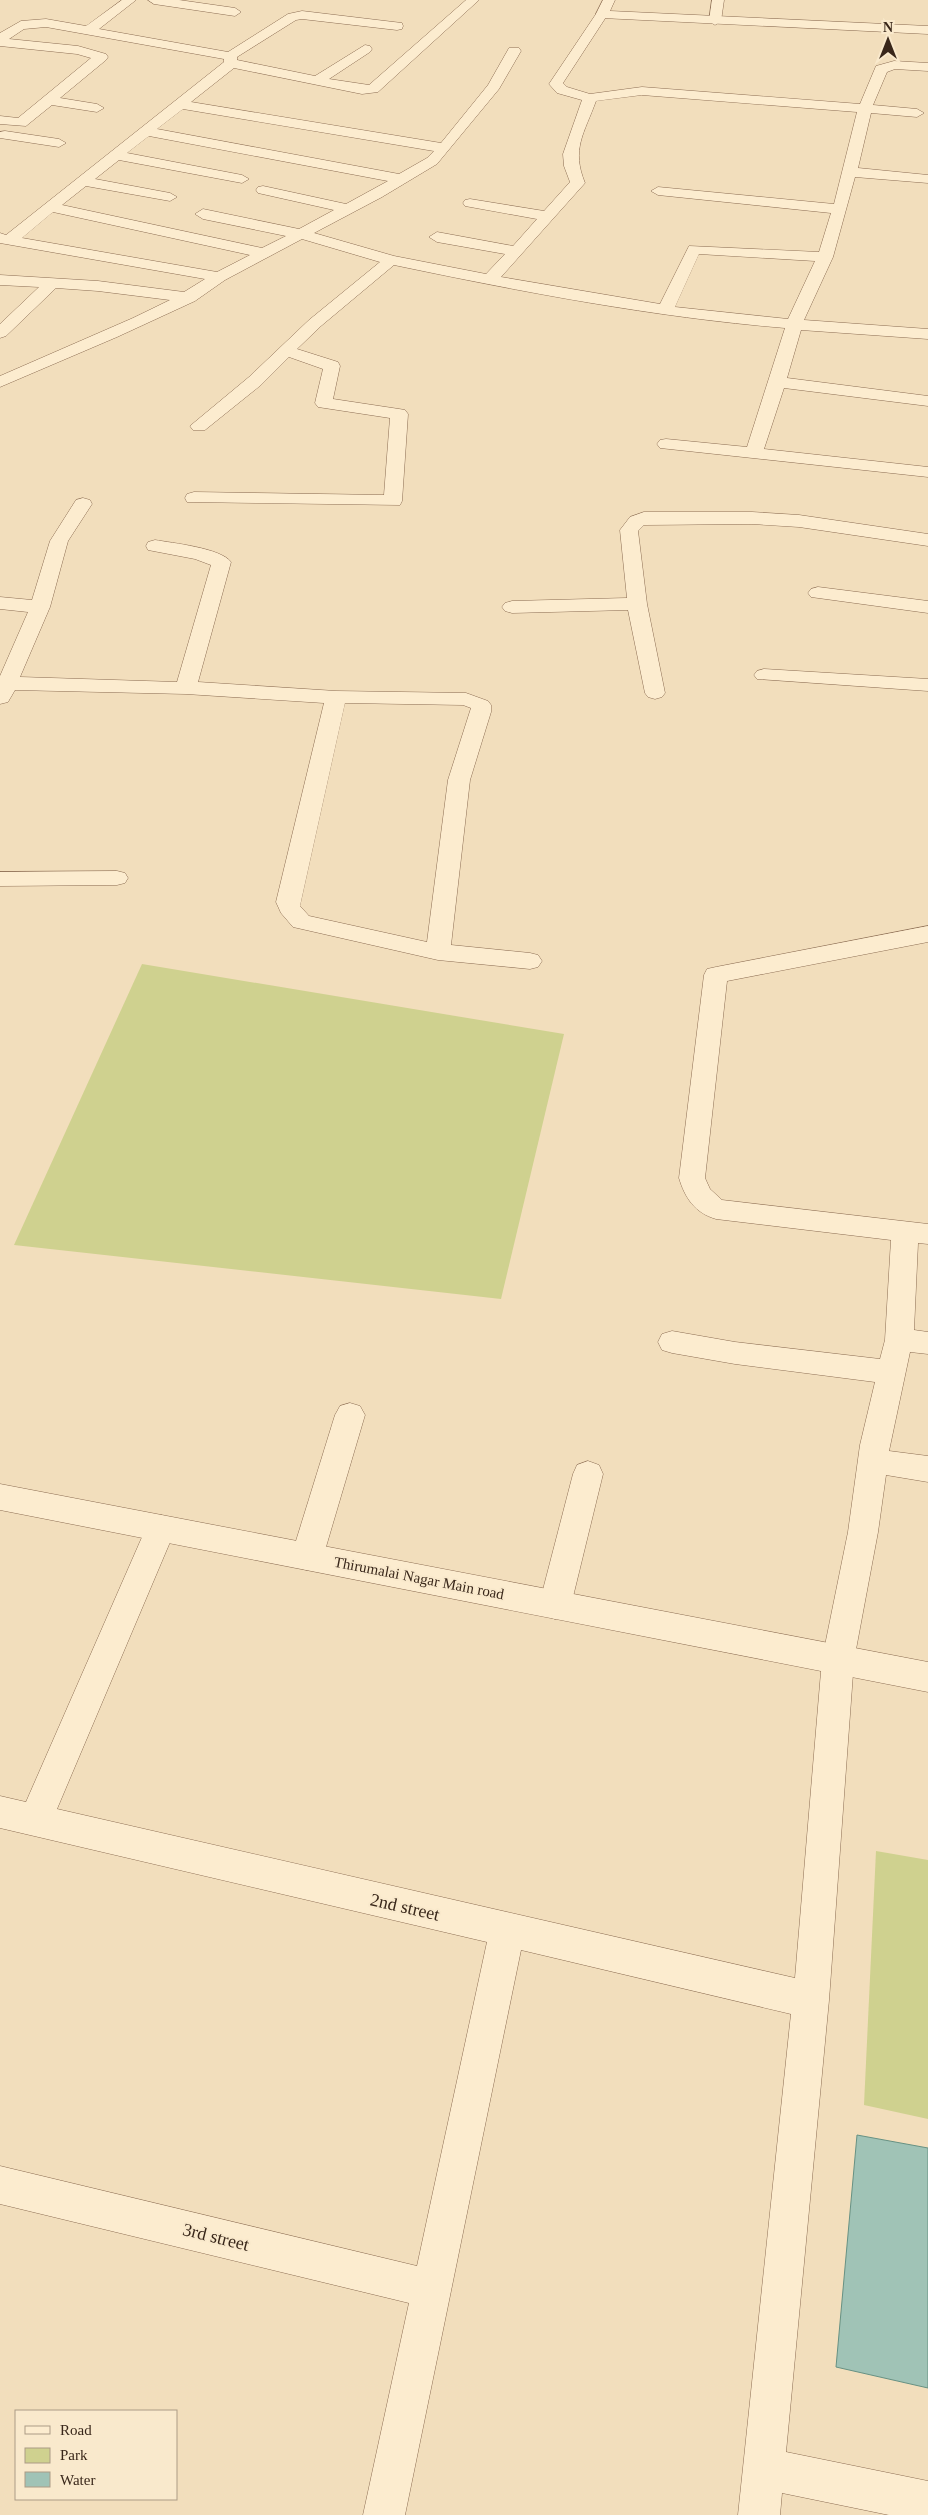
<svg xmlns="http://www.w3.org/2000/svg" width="928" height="2515" viewBox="0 0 928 2515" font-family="Georgia,serif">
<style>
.green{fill:#cfd18f}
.water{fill:#a0c3b6;stroke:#679183}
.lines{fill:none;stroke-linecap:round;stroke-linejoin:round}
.minor-casing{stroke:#8c6d53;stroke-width:1}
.tertiary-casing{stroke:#8c6d53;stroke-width:1}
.minor{fill:#fceccf;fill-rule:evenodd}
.tertiary{fill:#fceccf;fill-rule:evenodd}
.labels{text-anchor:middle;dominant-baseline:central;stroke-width:4;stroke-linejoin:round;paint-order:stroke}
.street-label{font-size:15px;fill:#39271a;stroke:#f9e9cc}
.near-street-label{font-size:18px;fill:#39271a;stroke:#f9e9cc}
</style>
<rect width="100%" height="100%" fill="#f2debc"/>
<!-- green -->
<g class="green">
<path d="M 142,964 L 564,1034 L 501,1299 L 14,1245 Z"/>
<path d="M 876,1851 L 928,1860 L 928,2119 L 864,2105 Z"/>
</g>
<!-- water -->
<path class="water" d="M 857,2135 L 928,2148 L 928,2388 L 836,2367 Z"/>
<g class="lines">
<!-- minor casing -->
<g class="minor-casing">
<g id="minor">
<path d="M 122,0 L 136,0 L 99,29 L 228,52 L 288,14 L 302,11 L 402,23 L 403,26 L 402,29 L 397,30 L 302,19 L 296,20 L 237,57 L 237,60 L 315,76 L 365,45 L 370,46 L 372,49 L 370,52 L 329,79 L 369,85 L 466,0 L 479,0 L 378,92 L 362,94 L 234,68 L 191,102 L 441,143 L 488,85 L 509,48 L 519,48 L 521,51 L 499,89 L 437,164 L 382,197 L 314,233 L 394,256 L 486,274 L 505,254 L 437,242 L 429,237 L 437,232 L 513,246 L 537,219 L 465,206 L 463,203 L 465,200 L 470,199 L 544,211 L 570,182 L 564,166 L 563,154 L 582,100 L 557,93 L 549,84 L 598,11 L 606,11 L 608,14 L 563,83 L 567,87 L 590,94 L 642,87 L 860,104 L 876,66 L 894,61 L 928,63 L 928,71 L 895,69 L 887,72 L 873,105 L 917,109 L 924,113 L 917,117 L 871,113 L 858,168 L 928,175 L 928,183 L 855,177 L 833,257 L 804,320 L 928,329 L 928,339 L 801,330 L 787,378 L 928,396 L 928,406 L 784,388 L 764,449 L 928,467 L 928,477 L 660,448 L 657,444 L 660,440 L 666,439 L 747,447 L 785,328 C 653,317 523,292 394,265 L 321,326 L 297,349 L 338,362 L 340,366 L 333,399 L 399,409 L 405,410 L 408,414 L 402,501 L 400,505 L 187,502 L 185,498 L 187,494 L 194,492 L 384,495 L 390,418 L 318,407 L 315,403 L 323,369 L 289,357 L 261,385 L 205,430 L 193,430 L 190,426 L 249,377 L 309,320 L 380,262 L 302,239 L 225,280 L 195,301 L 117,337 L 0,387 L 0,376 L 133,318 L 170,300 L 98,291 L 56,288 L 6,336 L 0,338 L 0,324 L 39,287 L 0,285 L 0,275 L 98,281 L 184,292 L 205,279 L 0,243 L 0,233 L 6,235 L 224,62 L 224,59 L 46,27 L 24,29 L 9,39 L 78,46 L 106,54 L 108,57 L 106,60 L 60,98 L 97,104 L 104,108 L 97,112 L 52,105 L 26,126 L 0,124 L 0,116 L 18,118 L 91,58 L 77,54 L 0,46 L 0,33 L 21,21 L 46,19 L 86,26 ZM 642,95 L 857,112 L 834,204 L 658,187 L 651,191 L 658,195 L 831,213 L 819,252 L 689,246 L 660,304 L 501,277 L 585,183 C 571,149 584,134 596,101 ZM 183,109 L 434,151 L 427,158 L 399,174 L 157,129 ZM 149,136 L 388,181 L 346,204 L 263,186 L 258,187 L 256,190 L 258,193 L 334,210 L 299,229 L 203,209 L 195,214 L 203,219 L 286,236 L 262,248 L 62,205 L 86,186 L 170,201 L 177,197 L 170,193 L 95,179 L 119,160 L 242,183 L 249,179 L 242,175 L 127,153 ZM 53,212 L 250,255 L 217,272 L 22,238 ZM 699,254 L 815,261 L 788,319 L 675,307 Z"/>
<path d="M 148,0 L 179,0 L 235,8 L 241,12 L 235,16 L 154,4 Z"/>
<path d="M 712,0 L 724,0 L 721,21 L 715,25 L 709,21 Z"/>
<path d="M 5,131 L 59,139 L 66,143 L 59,147 L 0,138 L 0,132 Z"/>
<path d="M 83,498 L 90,500 L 92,504 L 68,541 L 50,607 L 20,677 L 177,682 L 211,565 L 195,559 L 148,550 L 146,546 L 148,542 L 155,540 C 172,543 221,548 231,562 L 198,682 L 336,691 L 466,693 L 488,701 L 491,705 L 491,712 L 470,780 L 451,945 L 530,953 L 538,955 L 542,961 L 538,967 L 530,969 L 438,960 L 293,927 L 281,913 L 276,902 L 324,703 L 186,694 L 15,690 L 8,702 L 0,704 L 0,676 L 28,612 L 0,609 L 0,597 L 32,600 L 50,541 L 76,500 ZM 345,703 L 463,705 L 471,708 L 448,780 L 427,942 L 309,916 L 300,906 Z"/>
<path d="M 644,512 L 752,512 L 799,515 L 928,534 L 928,546 L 799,527 L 752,524 L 644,525 L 638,531 L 647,604 L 665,693 L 662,697 L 655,699 L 648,697 L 645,693 L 628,610 L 512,613 L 505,611 L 502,607 L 505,603 L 512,601 L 627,598 L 620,530 L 630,517 Z"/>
<path d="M 818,587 L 928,601 L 928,613 L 811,597 L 808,593 L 811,589 Z"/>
<path d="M 764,669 L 928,679 L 928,691 L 757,679 L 754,675 L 757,671 Z"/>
<path d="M 117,871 L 125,873 L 128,878 L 125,883 L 117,885 L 0,886 L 0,872 Z"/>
<path d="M 928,926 L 928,942 L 727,981 L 705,1178 L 710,1189 L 722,1200 L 928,1224 L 928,1244 L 918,1243 L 914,1330 L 928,1332 L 928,1354 L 910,1352 L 889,1451 L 928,1456 L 928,1482 L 886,1475 L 878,1532 L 854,1660 L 829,2000 L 786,2452 L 928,2481 L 928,2515 L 889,2515 L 782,2493 L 780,2515 L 738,2515 L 791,2014 L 521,1950 L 405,2515 L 363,2515 L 409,2303 L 0,2204 L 0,2166 L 417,2266 L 487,1942 L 0,1828 L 0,1796 L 26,1802 L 146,1528 L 150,1519 L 161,1515 L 172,1519 L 176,1528 L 57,1809 L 795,1978 L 822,1660 L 848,1532 L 860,1445 L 875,1382 L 735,1364 L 672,1353 L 662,1350 L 658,1342 L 662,1334 L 672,1331 L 735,1342 L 880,1359 L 885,1340 L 891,1240 L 716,1219 C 695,1213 685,1198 679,1178 L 704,975 L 707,969 L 716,967 Z"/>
<path d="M 350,1403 L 360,1406 L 365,1415 L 323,1557 L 318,1567 L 307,1570 L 296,1567 L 291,1557 L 335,1415 L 340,1406 Z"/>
<path d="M 588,1461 L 599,1465 L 603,1474 L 571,1605 L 566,1615 L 555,1619 L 544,1615 L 539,1605 L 573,1474 L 577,1465 Z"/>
</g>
</g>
<!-- tertiary casing -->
<g class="tertiary-casing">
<g id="tertiary">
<path d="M 603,0 L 615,0 L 610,11 L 928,26 L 928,34 L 602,18 L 596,14 Z"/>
<path d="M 0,1484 L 928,1662 L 928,1692 L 0,1510 Z"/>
</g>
</g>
<!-- minor -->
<use href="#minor" class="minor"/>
<!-- tertiary -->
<use href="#tertiary" class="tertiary"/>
</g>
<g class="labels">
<!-- street labels -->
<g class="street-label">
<text transform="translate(419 1578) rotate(11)">Thirumalai Nagar Main road</text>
</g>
<!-- near-street labels -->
<g class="near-street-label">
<text transform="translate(405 1907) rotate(13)">2nd street</text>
<text transform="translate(216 2237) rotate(14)">3rd street</text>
</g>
</g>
<!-- legend -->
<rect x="15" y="2410" width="162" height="90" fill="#f9e9cc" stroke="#ac9b85"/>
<rect x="25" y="2426" width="25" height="8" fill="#fceccf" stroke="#ac9b85"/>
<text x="60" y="2435" font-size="15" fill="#39271a">Road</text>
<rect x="25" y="2448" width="25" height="15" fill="#cfd18f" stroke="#ac9b85"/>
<text x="60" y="2460" font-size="15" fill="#39271a">Park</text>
<rect x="25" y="2472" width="25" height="15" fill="#a0c3b6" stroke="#ac9b85"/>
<text x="60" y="2485" font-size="15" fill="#39271a">Water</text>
<!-- north arrow -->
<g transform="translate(888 40)" stroke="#f9e9cc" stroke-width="4" paint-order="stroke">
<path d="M0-4L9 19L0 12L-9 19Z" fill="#39271a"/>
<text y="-8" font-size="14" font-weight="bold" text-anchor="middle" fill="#39271a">N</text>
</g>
</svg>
